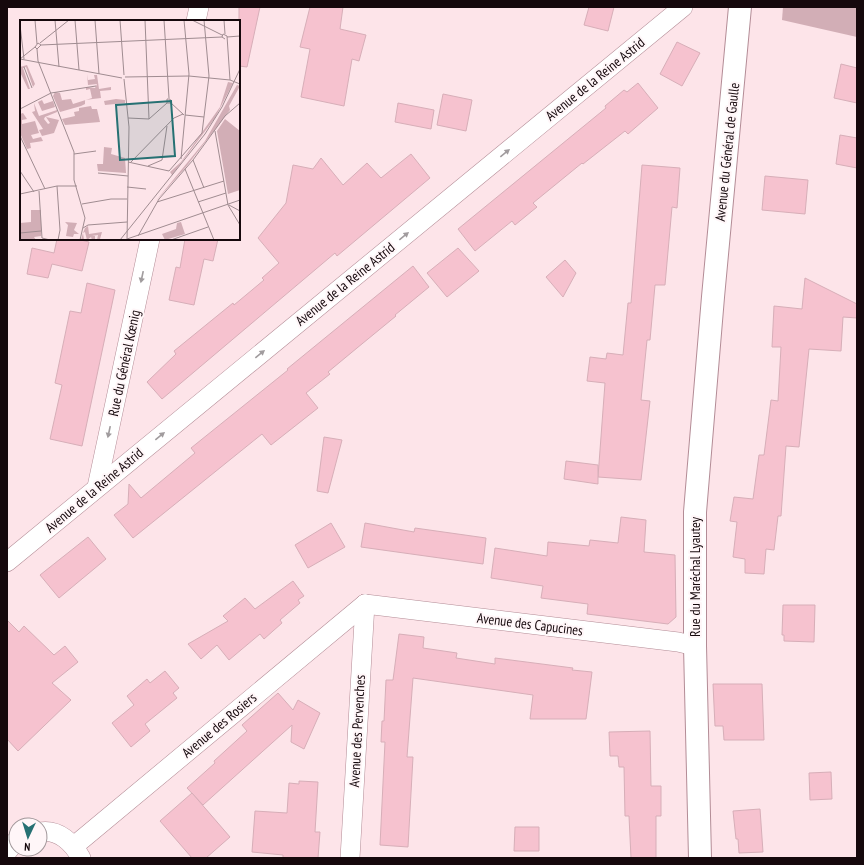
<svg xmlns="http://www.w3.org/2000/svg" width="864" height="865" viewBox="0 0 864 865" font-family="'PT Sans Narrow',sans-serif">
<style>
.green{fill:#d2aeb6}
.building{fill:#f6c2cf;stroke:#d7aeb8}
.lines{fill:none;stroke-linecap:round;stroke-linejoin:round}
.minor-casing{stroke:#b38c96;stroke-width:20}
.tertiary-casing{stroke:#b38c96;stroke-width:24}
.minor{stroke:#fff;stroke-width:19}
.tertiary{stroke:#fff;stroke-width:22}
.oneway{fill:#a19c9e}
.labels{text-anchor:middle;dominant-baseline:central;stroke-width:4;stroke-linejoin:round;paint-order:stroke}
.street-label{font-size:14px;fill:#15080c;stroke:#fff6f8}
.inset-road{fill:none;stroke:#a08c91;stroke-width:1}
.view{fill:#267173;fill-opacity:0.15;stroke:#267173;stroke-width:2}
.inset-edge{fill:none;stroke:#15080c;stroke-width:2}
</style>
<rect width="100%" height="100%" fill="#fde4e9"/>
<!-- green -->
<path class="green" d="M 783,7 L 857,7 L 857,37 L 782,20 Z"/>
<!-- building -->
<g class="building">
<path d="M 239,7 L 260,7 L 247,67 L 239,66 Z"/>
<path d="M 310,7 L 343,7 L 340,29 L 366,35 L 359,61 L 352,59 L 344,106 L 301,97 L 310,49 L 300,47 Z"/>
<path d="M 589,7 L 614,7 L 608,31 L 584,25 Z"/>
<path d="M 677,42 L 700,53 L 682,86 L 660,74 Z"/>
<path d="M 841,64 L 857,68 L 857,103 L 834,98 Z"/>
<path d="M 638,83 L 658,108 L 628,134 L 625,131 L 583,164 L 582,163 L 533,203 L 537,207 L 515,225 L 512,221 L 475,251 L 458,229 L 606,108 L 605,106 L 624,90 L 627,92 Z"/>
<path d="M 443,94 L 472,100 L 466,131 L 437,125 Z"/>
<path d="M 398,103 L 434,110 L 431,129 L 395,122 Z"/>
<path d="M 840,135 L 857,138 L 857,168 L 836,164 Z"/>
<path d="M 411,154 L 430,178 L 337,256 L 335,253 L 162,399 L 147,382 L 176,354 L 174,351 L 233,303 L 234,305 L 264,280 L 262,278 L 279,263 L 258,238 L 286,203 L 293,165 L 313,169 L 321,158 L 343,185 L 367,163 L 381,178 Z"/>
<path d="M 642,165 L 680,168 L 677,208 L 672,207 L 665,285 L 655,285 L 650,340 L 647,340 L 641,400 L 650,401 L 641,480 L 598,477 L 605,383 L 587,381 L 590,357 L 606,359 L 607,353 L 623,355 L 628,303 L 631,303 Z"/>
<path d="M 765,176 L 808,180 L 805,214 L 762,210 Z"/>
<path d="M 57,239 L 77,239 L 89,242 L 82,271 L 52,264 L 48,278 L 27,274 L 32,248 L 54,253 Z"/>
<path d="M 185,239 L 218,239 L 213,261 L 204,259 L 194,305 L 169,300 L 176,267 L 180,268 Z"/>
<path d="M 458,248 L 479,271 L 447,297 L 427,273 Z"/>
<path d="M 565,260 L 576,273 L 563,297 L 546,277 Z"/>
<path d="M 413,266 L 429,287 L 395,315 L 396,316 L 357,348 L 328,372 L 330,374 L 306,393 L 318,408 L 271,445 L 262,434 L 133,538 L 114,515 L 128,504 L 129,484 L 141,498 L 195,453 L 191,448 L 288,370 L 287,369 Z"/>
<path d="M 805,278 L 857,304 L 857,318 L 843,317 L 841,351 L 809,349 L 799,447 L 786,446 L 781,516 L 778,516 L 774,550 L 766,549 L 764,574 L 745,573 L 745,559 L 733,557 L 737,522 L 730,521 L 734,497 L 753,499 L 759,455 L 764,455 L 771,400 L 778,401 L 781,347 L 772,347 L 774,306 L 802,309 Z"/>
<path d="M 87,283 L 115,290 L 82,446 L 50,439 L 62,385 L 55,383 L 70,311 L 81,313 Z"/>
<path d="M 324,437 L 342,440 L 328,493 L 317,491 Z"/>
<path d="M 566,461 L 598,465 L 598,484 L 564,479 Z"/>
<path d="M 621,517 L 646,520 L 644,552 L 675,555 L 676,617 L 668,624 L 587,614 L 588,604 L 541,598 L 543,586 L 491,578 L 495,548 L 547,556 L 548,542 L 589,546 L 590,540 L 618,543 Z"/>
<path d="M 331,523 L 345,547 L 308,568 L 295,545 Z"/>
<path d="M 365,523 L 414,532 L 415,528 L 486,538 L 483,564 L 361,547 Z"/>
<path d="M 88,537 L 106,559 L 59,598 L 40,575 Z"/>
<path d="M 293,581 L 304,596 L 298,600 L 300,603 L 280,620 L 282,623 L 264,639 L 260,634 L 229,660 L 217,645 L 201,659 L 188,644 L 228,621 L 223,616 L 245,598 L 255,609 Z"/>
<path d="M 783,605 L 815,605 L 814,642 L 784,641 L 784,635 L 782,635 Z"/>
<path d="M 7,620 L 19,632 L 24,626 L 54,655 L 65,646 L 78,662 L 52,683 L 71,700 L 18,751 L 7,739 Z"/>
<path d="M 399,634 L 424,637 L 423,648 L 457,653 L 456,658 L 495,664 L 495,658 L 573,668 L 572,670 L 592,672 L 586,719 L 530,719 L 533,695 L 413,678 L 407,757 L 413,757 L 408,847 L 380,845 L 385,742 L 381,742 L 382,721 L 384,721 L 386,680 L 393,680 Z"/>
<path d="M 165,671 L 179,688 L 173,693 L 177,698 L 145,724 L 150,731 L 131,747 L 112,723 L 134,705 L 127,696 L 147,679 L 150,683 Z"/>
<path d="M 713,684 L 762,684 L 764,740 L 724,740 L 723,726 L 715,726 Z"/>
<path d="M 278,693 L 293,710 L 298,700 L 320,713 L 304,749 L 291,742 L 292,725 L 203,805 L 187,788 L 215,763 L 214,761 L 247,731 L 242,725 Z"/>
<path d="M 650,731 L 651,786 L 661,786 L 661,816 L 656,816 L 656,858 L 631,858 L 629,816 L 625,816 L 624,767 L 619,767 L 618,756 L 610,756 L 609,732 Z"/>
<path d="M 831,772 L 832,799 L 810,800 L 809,773 Z"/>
<path d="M 299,781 L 318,782 L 315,832 L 320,832 L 318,858 L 283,858 L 283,855 L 252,852 L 255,811 L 287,813 L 289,783 L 299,784 Z"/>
<path d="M 192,793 L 230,837 L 206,858 L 192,858 L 160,821 Z"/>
<path d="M 760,809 L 763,852 L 739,853 L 738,839 L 736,839 L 733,811 Z"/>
<path d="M 515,827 L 539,827 L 539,851 L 514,851 Z"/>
</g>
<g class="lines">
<!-- minor casing -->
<g class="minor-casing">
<g id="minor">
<path d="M 196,21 L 199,7"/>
<path d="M 97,487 L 150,239"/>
<path d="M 7,562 L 683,7"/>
<path d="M 365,604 L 678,642 L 695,646"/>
<path d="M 40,832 C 59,829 73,843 81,858"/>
<path d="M 74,846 L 365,604"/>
<path d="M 7,852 L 16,841"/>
<path d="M 350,858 L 365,604"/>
</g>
</g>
<!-- tertiary casing -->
<g class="tertiary-casing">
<path id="tertiary" d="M 700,858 L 695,646 L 695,512 L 713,297 L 740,7"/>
</g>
<!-- minor -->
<use href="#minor" class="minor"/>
<!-- tertiary -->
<use href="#tertiary" class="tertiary"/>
</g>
<!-- one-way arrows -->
<defs><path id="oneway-solid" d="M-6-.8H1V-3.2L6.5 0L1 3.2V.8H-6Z"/></defs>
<g class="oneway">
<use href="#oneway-solid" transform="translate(505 153) rotate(-39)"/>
<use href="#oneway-solid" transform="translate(404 236) rotate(-39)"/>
<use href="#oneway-solid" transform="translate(142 277) rotate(102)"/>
<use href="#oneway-solid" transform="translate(260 354) rotate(-39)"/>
<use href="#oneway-solid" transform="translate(109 432) rotate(102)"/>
<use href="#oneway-solid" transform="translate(160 436) rotate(-39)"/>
</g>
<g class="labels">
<!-- street labels -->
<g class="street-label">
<text transform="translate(595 79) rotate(-39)">Avenue de la Reine Astrid</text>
<text transform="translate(727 152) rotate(-84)">Avenue du Général de Gaulle</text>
<text transform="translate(345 284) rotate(-39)">Avenue de la Reine Astrid</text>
<text transform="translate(124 363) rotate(-78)">Rue du Général Kœnig</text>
<text transform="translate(94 490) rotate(-40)">Avenue de la Reine Astrid</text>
<text transform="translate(695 577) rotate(-90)">Rue du Maréchal Lyautey</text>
<text transform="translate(530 624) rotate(7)">Avenue des Capucines</text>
<text transform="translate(219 725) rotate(-40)">Avenue des Rosiers</text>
<text transform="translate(357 731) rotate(-87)">Avenue des Pervenches</text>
</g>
</g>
<!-- overview -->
<g transform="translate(20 20)">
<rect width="220" height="220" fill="#fde4e9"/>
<path d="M 7,45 L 15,64 L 13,67 L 6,47 L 3,48 L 10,69 L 8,69 L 0,52 L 0,47 ZM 67,54 L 68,60 L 75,59 L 74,55 L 77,55 L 79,69 L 91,67 L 91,70 L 80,71 L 81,78 L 65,80 L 65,84 L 61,86 L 40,92 L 33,76 L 35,72 L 40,73 L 42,80 L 51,79 L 53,84 L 72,78 L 70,69 L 66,70 L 66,67 L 75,68 L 77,64 L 68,65 ZM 208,62 L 213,63 L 195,98 L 152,155 L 150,152 L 161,142 L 200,87 ZM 217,65 L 220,66 L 209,86 L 210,90 L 166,147 L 135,182 L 185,121 ZM 96,79 L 105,80 L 105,83 L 85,85 L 84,81 ZM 22,80 L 24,84 L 33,81 L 35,87 L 22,91 L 18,82 ZM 14,83 L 19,96 L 37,90 L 37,92 L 25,97 L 24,99 L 28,104 L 30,103 L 26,97 L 39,100 L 34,113 L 22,116 L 19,110 L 23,109 L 12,92 L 15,91 ZM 71,86 L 72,89 L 77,89 L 80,102 L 45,105 L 42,99 L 55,96 L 54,92 L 59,91 L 59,88 ZM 3,93 L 7,99 L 2,100 L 2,104 L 15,101 L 19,113 L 11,115 L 13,119 L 21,117 L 23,121 L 10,123 L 11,128 L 7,129 L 0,113 L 0,94 ZM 205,99 L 220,111 L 220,170 L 208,174 L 197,111 ZM 84,127 L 92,128 L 91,134 L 105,138 L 106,153 L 78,151 L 77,144 L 83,144 ZM 11,190 L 21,190 L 21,216 L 14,217 L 16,220 L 0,220 L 0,203 L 11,202 ZM 45,202 L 57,203 L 54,210 L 59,214 L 54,214 L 53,217 L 46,216 L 48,205 ZM 161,202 L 165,214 L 145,220 L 142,214 L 156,209 L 157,203 ZM 68,206 L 69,214 L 82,212 L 80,219 L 77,220 L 78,215 L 72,216 L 75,216 L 75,220 L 72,220 L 71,217 L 67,220 L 65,212 L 63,213 L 64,220 L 61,220 L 63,213 L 65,208 Z" fill="#d2aeb6"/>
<path class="inset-road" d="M 15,0 L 17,24M 35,0 L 39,47M 55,0 L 59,50M 75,0 L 79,54M 100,0 L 104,55M 125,0 L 129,99M 144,0 L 149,78M 172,0 L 202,15M 204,0 L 205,14M 0,5 L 4,39M 207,17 L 220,16M 205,19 L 202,17 L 203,14 L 207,16 L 210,60M 20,23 L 49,0M 21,25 L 17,29 L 15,27 L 18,23 L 21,25 L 202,17M 17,29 L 18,41 L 54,132 L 54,160 L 65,198 L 60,220M 0,39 L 15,27M 0,39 L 102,58M 4,47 L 12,68M 105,57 L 169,56 L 210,60 L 220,64M 104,59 L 109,107 L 107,220M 151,83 L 150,79 L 147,79 L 147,83 L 151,83 L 164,95M 0,89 L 31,73 L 76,66M 165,95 L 184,97M 108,98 L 129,99M 129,99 L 147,83M 195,111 L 208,185 L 220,205M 0,116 L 25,169M 54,134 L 76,131M 161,139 L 169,54 L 164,0M 173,140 L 184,168M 108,142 L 149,151 L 182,113 L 189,56 L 184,0M 110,143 L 154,98 L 163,94M 128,146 L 142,140 L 147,106M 165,149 L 194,220M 0,151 L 14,172M 78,153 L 108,156M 37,166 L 40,210 L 38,220M 107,167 L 126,169M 19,171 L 22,218 L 30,220M 0,174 L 37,166 L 57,166M 137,182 L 204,161M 178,182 L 206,173M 62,184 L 91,179 L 107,179M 209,185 L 220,191M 63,208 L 68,205 L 107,202M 0,213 L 21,211M 118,216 L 139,179 L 173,140 L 205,96 L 220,83M 107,219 L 220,180M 100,220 L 185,114 L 202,87 L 220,49M 151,220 L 188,207"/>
<path class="view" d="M 151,81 L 155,136 L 100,140 L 96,85 Z"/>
<rect width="220" height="220" class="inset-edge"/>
</g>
<!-- border -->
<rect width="864" height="865" fill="none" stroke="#15080c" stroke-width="16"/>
<!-- north arrow -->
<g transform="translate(28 837) rotate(184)"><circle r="19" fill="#fff6f8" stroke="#a1979a"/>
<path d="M0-3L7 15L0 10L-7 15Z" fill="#267173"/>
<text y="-6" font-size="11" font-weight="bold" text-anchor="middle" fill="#15080c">N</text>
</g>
</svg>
